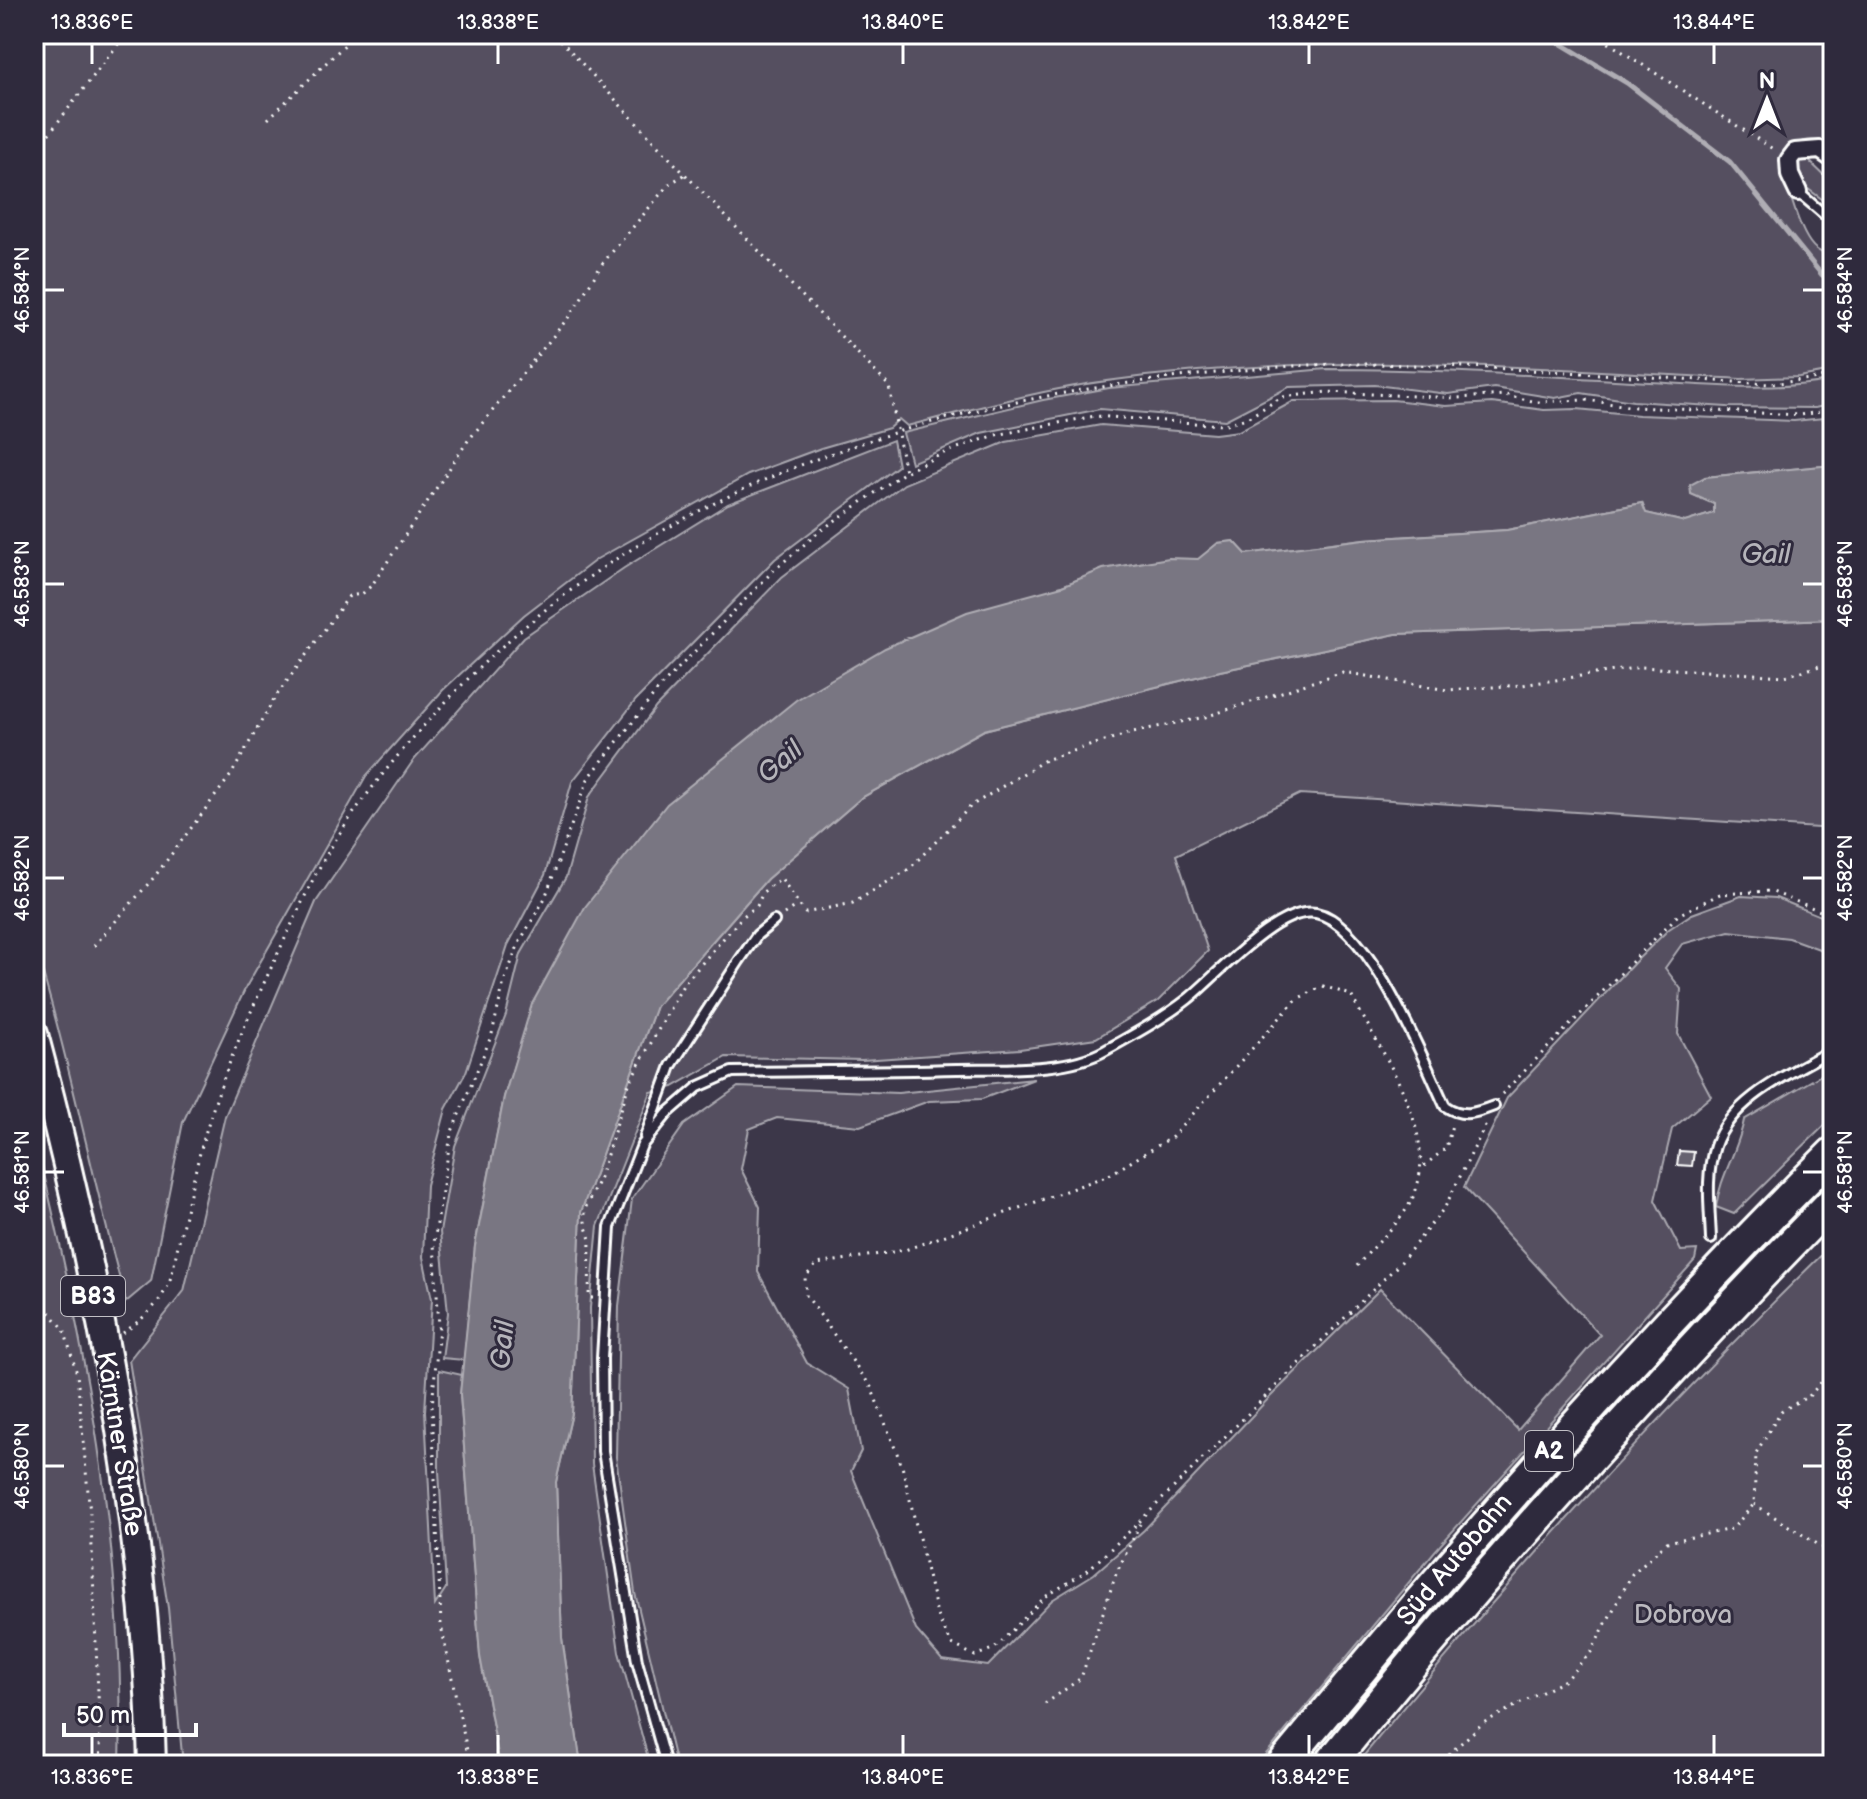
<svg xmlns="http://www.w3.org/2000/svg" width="1867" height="1799" viewBox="0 0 1867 1799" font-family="'Balsamiq Sans',sans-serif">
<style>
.green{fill:#555060;stroke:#aaa8b0;stroke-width:2}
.water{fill:#797682;stroke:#afadb4;stroke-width:2}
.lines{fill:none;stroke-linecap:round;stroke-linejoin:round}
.stream{stroke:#afadb4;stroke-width:5}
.building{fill:#666270;stroke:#fff;stroke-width:2}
.lane-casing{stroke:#fff;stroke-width:14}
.street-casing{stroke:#fff;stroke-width:22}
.primary-casing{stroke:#fff;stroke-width:32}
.highway-casing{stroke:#fff;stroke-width:36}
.path{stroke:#fff;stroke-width:3;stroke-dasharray:2 6;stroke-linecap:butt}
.lane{stroke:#2f2a3d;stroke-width:8}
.street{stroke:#2f2a3d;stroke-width:16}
.primary{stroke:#2f2a3d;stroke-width:26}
.highway{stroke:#2f2a3d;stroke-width:30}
.ticks{fill:none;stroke:#fff;stroke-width:3}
.labels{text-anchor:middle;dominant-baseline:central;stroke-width:6;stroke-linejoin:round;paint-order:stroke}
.shield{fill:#2f2a3d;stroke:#c1bfc5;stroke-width:2}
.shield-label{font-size:24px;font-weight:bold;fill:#fff}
.street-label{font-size:26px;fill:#fff;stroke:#2f2a3d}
.park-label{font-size:26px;fill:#bbb9bf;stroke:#2f2a3d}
.water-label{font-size:28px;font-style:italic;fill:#b5b4ba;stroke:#2f2a3d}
.neatline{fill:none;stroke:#fff;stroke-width:3}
.ticks-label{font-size:20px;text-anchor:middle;fill:#fff}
</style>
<rect width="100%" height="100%" fill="#3c3749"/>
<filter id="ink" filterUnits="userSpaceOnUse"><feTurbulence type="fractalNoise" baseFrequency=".0125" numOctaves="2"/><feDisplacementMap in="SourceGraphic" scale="16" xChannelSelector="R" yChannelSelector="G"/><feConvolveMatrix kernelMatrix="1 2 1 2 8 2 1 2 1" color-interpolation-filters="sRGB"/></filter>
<g filter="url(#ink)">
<!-- green -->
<g class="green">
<path d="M 34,34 L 1833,34 L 1833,145 C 1814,137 1801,139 1784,150 C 1780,170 1800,237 1816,249 C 1821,253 1828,255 1833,258 L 1833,371 L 1799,377 L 1741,379 C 1527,367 1321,351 1107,381 C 1039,390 973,409 907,426 L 899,419 L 889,428 L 821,448 L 748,475 L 597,559 L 524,615 L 443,690 L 366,776 L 246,987 L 183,1122 L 151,1281 L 126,1302 C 93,1183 70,1061 34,943 Z"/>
<path d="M 1804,156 L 1833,184 L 1833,207 L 1804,186 L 1795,164 Z"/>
<path d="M 1326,369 C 1428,369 1530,375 1632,381 C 1698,384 1768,393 1833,380 L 1833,404 L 1815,408 L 1727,407 L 1633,401 L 1581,393 L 1555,398 L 1494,388 L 1448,394 L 1375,385 L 1289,387 L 1225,420 L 1100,409 L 981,433 L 911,463 L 903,433 L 1043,400 L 1109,388 Z"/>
<path d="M 1393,400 L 1446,406 L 1492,403 L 1544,410 L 1577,409 L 1639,415 L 1794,421 L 1833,417 L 1833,465 L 1705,477 L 1692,494 L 1714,504 L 1714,513 L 1685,522 L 1646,513 L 1642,503 L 1507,530 L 1364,539 L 1246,554 L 1234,541 L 1218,543 L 1198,560 C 1150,557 1106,567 1062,586 L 533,1004 L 504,1097 L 475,1246 L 464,1360 L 442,1358 L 448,1313 L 440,1232 L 455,1146 L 506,1015 L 521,954 L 566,877 L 589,797 L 656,707 L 782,577 L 904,484 L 1006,442 L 1101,425 L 1215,434 L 1239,431 L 1294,401 Z"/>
<path d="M 893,440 L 898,466 L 775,559 L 636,700 L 572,782 L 545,875 L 508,945 L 466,1072 L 446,1109 L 426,1185 L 423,1257 L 432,1299 L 425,1411 L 435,1605 L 446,1588 L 439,1471 L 439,1370 L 462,1375 L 460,1395 L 480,1656 L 500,1765 L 183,1765 L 168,1608 L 129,1360 L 184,1291 L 225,1116 L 316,902 L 413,761 L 524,637 L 624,568 L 728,504 Z"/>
<path d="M 1833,619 L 1833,829 L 1300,794 L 1176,855 L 1208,951 L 1158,1001 L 1096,1038 L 1020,1049 L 862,1060 L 726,1057 L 673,1087 L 651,1092 L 598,1226 L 590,1308 L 592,1464 L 619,1652 L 650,1765 L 581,1765 L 562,1638 L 556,1482 L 572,1413 L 581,1212 L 656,1006 L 767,879 L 861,798 L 984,730 L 1220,671 L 1396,634 Z"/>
<path d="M 1741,896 L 1776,898 L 1833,921 L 1833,954 L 1789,938 L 1729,931 L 1682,944 L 1665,968 L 1681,989 L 1678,1034 L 1711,1096 L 1672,1129 L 1655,1200 L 1681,1251 L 1697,1250 L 1695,1260 L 1435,1551 L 1257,1765 L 676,1765 L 635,1593 L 616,1457 L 619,1306 L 632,1199 L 684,1125 L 738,1087 L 898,1093 L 1034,1079 L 982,1099 L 929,1101 L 860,1126 L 777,1118 L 749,1129 L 741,1169 L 760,1207 L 758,1272 L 807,1363 L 849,1389 L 861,1451 L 851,1471 L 916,1630 L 942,1660 L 988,1666 L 1052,1600 L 1094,1574 L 1144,1530 L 1269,1398 L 1380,1289 L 1518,1430 L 1600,1335 L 1464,1187 L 1507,1098 L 1635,962 L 1669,929 L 1692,914 Z"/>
<path d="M 1833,1068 L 1833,1117 L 1734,1214 L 1716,1207 C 1720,1176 1738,1151 1744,1120 Z"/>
<path d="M 34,1132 C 84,1339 126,1551 120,1765 L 34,1765 Z"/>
<path d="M 1833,1244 L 1833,1765 L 1356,1765 C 1504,1583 1664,1407 1833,1244 Z"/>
</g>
<!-- water -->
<path class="water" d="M 1833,465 L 1833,619 L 1396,634 L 1220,671 L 984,730 L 861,798 L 767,879 L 656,1006 L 581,1212 L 572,1413 L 556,1482 L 562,1638 L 581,1765 L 500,1765 L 480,1656 L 460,1394 L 475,1246 L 504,1097 L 532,1004 L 585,907 L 667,804 L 796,700 L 885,648 L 967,612 L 1062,586 L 1103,569 L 1169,558 L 1198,559 L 1218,543 L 1234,541 L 1246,554 L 1364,539 L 1507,530 L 1642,503 L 1646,513 L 1685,522 L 1714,513 L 1714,504 L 1691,494 L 1690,485 L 1705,477 Z"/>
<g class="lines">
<!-- stream -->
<path class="stream" d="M 1545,34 L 1627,83 L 1730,162 L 1822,275 L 1833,278"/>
</g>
<!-- building -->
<path class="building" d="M 1679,1151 L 1694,1152 L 1692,1166 L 1677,1165 Z"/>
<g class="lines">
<!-- lane casing -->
<g class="lane-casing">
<g id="lane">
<path d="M 1798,192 L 1833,222"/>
<path d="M 645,1137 L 671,1066 L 739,961 L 757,935 L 774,921"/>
<path d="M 1711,1239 C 1710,1209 1705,1176 1715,1146 C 1732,1097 1792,1073 1833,1049"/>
<path d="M 666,1765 L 637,1661 L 603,1451 L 602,1358 L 610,1227 L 642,1145 L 668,1113 L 698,1087 L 732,1072 C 807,1071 882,1071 957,1069 C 1001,1068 1066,1073 1106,1050 C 1133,1035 1164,1018 1188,999 C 1217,976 1277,906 1316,913 C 1369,923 1424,1061 1445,1106 C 1462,1118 1476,1113 1494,1106"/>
</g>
</g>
<!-- street casing -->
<g class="street-casing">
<path id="street" d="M 1798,192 L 1790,175 L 1789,160 L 1795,152 L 1820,150 L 1833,159"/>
</g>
<!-- primary casing -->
<g class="primary-casing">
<path id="primary" d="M 34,1034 C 97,1271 146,1519 152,1765"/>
</g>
<!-- highway casing -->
<g class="highway-casing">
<g id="highway">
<path d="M 1282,1765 C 1457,1553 1638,1347 1833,1153"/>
<path d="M 1329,1765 C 1487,1569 1656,1381 1833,1201"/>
</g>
</g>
<!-- path -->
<g class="path">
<path d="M 555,34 L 655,143 L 889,386 L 905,472"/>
<path d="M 1595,34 L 1776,151"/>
<path d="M 268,119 L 356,34"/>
<path d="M 34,153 L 126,34"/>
<path d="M 1823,174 L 1833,182"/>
<path d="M 784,914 L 797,905"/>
<path d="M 94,946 L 155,876 L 231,775 L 274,699 L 349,596 L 362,594 L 372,585 L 467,442 L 572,313 L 602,264 L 669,184 L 686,174"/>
<path d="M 1502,1094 L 1678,915 L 1720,894 L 1770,891 L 1833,916"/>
<path d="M 1424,1166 L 1446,1148 L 1452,1125"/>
<path d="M 1357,1266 C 1374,1245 1401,1223 1412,1199 C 1444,1137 1379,1049 1351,995 L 1323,986 L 1297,999 L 1172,1137 L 1109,1175 L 905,1250 L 817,1264 L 805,1277 L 806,1295 L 871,1387 L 902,1466 L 938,1618 L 952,1644 L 975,1656 L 995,1648 L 1045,1597 L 1088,1570 L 1132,1529 L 1401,1262 L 1445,1207 L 1487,1122"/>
<path d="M 34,1294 L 64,1329 L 77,1374 L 91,1524 L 101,1765"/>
<path d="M 593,1298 L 589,1298 L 590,1239 L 585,1224 L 585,1209 L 600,1177 L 630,1081 L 683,985 L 742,917 L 757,906 L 763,892 L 781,878 L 805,913 L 853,903 L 909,869 L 971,806 L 1045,760 L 1133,732 L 1205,717 L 1343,672 L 1447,690 L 1522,685 L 1641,667 L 1785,676 L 1833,662"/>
<path d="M 123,1333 C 140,1321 158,1306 167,1287 C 173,1275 175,1258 178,1245 C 187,1207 195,1169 206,1131 C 230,1049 270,971 306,894 C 340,820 403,746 459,688 C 647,493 907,407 1171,378 C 1235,371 1300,363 1364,364 C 1499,366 1635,377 1771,384 L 1833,376"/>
<path d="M 1754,1504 L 1833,1554"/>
<path d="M 1045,1704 L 1081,1678 L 1116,1574 L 1140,1524"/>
<path d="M 470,1765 L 441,1625 L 432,1407 L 439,1327 L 434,1243 L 451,1134 L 492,1034 L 504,982 L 519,943 L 545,898 L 588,779 L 661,686 L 773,571 L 820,531 L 905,472 L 946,452 L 996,435 L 1095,416 L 1222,425 L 1247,418 L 1282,397 L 1328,392 L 1458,398 L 1505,395 L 1537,402 L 1586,400 L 1635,407 L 1800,415 L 1833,410"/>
<path d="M 1437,1765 L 1483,1723 L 1565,1680 L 1591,1652 L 1632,1574 L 1667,1542 L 1732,1529 L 1754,1504 L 1756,1453 L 1781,1411 L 1809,1396 L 1833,1369"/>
</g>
<!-- lane -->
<use href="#lane" class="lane"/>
<!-- street -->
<use href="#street" class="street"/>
<!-- primary -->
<use href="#primary" class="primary"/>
<!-- highway -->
<use href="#highway" class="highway"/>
</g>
</g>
<!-- ticks -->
<path class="ticks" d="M 92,44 L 92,64M 498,44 L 498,64M 903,44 L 903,64M 1309,44 L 1309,64M 1714,44 L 1714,64M 44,290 L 64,290M 1803,290 L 1823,290M 44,584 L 64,584M 1803,584 L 1823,584M 44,878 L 64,878M 1803,878 L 1823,878M 44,1172 L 64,1172M 1803,1172 L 1823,1172M 44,1466 L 64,1466M 1803,1466 L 1823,1466M 92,1735 L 92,1755M 498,1735 L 498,1755M 903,1735 L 903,1755M 1309,1735 L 1309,1755M 1714,1735 L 1714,1755"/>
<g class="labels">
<!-- shield labels -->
<g class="shield">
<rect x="61" y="1276" width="64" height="40" rx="6"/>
<rect x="1525" y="1431" width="48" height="40" rx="6"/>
</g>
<g class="shield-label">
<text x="93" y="1296">B83</text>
<text x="1549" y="1451">A2</text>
</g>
<!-- street labels -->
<g class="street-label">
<text transform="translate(119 1444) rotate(81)">Kärntner Straße</text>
<text transform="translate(1455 1560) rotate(-50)">Süd Autobahn</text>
</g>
<!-- park labels -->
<g class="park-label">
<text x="1683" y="1615">Dobrova</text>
</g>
<!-- water labels -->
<g class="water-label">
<text x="1766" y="554">Gail</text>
<text transform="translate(780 762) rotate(-41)">Gail</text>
<text transform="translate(503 1345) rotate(-84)">Gail</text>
</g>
</g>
<!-- margin -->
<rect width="1867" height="1799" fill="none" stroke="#2f2a3d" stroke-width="88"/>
<!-- north arrow -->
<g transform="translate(1767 100)" stroke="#2f2a3d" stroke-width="6" paint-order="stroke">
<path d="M0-6L14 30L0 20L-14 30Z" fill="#ffffff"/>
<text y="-12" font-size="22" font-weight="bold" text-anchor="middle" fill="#ffffff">N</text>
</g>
<!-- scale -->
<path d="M64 1723v12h132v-12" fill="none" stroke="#ffffff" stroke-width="4"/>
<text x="76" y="1723" font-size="24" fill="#ffffff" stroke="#2f2a3d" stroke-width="6" paint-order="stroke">50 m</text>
<rect x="44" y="44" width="1779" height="1711" class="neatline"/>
<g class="ticks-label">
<text x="92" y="29">13.836°E</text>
<text x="498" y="29">13.838°E</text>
<text x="903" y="29">13.840°E</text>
<text x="1309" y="29">13.842°E</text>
<text x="1714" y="29">13.844°E</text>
<text transform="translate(22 290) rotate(-90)" y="7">46.584°N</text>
<text transform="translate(1845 290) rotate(-90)" y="7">46.584°N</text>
<text transform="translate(22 584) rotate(-90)" y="7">46.583°N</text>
<text transform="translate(1845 584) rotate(-90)" y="7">46.583°N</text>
<text transform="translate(22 878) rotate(-90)" y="7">46.582°N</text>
<text transform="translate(1845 878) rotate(-90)" y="7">46.582°N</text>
<text transform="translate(22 1172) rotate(-90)" y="7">46.581°N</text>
<text transform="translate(1845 1172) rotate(-90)" y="7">46.581°N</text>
<text transform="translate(22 1466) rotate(-90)" y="7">46.580°N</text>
<text transform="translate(1845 1466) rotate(-90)" y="7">46.580°N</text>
<text x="92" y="1784">13.836°E</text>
<text x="498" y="1784">13.838°E</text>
<text x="903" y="1784">13.840°E</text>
<text x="1309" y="1784">13.842°E</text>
<text x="1714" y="1784">13.844°E</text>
</g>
</svg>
